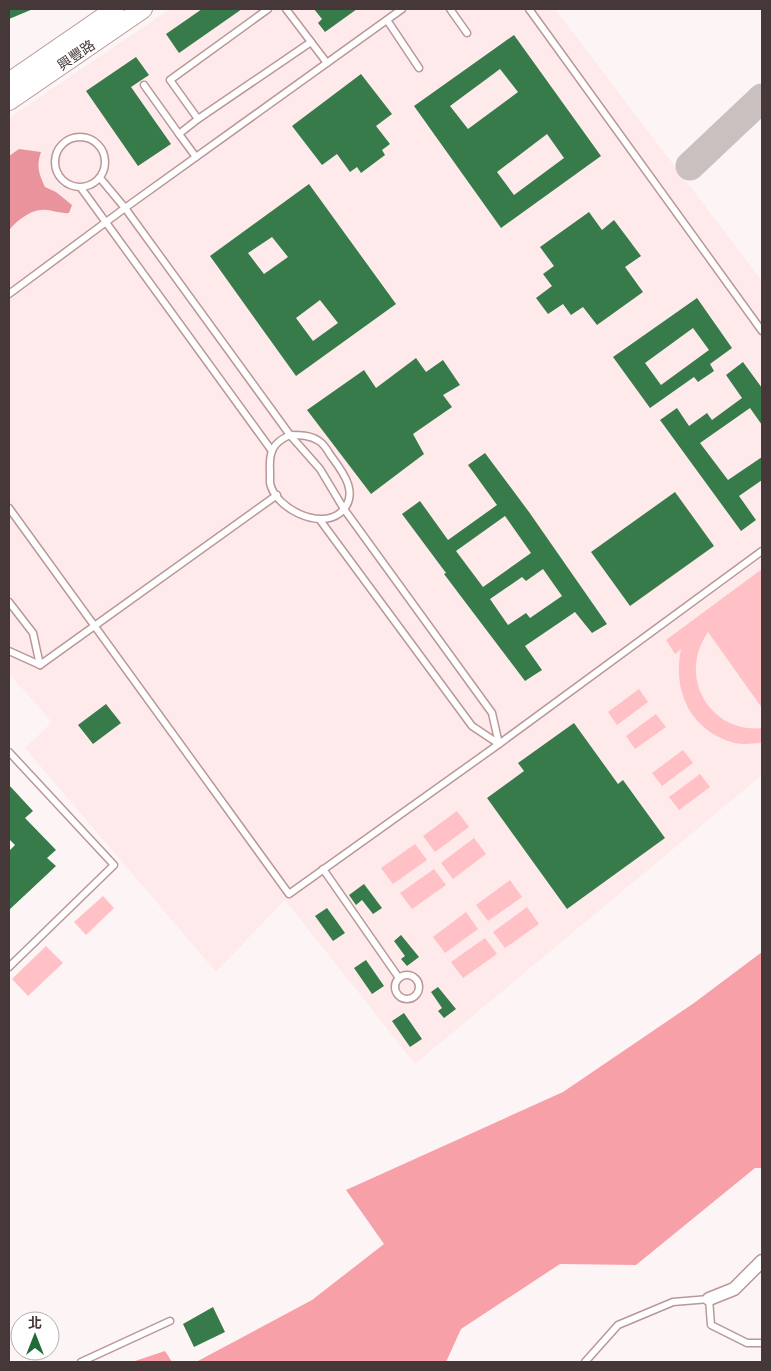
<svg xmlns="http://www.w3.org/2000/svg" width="771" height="1371" viewBox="0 0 771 1371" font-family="Helvetica,'Noto Sans TC',sans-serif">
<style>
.built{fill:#feeaeb}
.green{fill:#ffc1c5}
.forest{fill:#f7a0a8}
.water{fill:#e9949c}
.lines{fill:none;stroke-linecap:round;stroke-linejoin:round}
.taxiway{stroke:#cac0c0;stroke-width:29}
.building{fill:#387b4a;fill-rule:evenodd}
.lane-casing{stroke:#ba9799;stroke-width:9}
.street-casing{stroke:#ba9799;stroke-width:15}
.secondary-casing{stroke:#ba9799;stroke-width:20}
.lane{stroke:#fff;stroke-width:6}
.street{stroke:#fff;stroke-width:12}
.secondary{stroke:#fff;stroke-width:18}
.labels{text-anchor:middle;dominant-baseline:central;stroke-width:5;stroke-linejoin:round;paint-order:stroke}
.street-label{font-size:14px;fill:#463738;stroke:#fff}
</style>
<rect width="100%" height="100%" fill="#fdf5f5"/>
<!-- built -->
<path class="built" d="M 170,9 L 555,9 L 762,281 L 762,775 L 415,1064 L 285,900 L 216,972 L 25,748 L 52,722 L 11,676 L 9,677 L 9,118 Z"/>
<!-- green -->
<g class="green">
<path d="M 762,569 L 762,708 L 708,632 C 704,638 700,646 698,653 C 687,694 720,733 762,728 L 762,743 C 754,743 744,745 735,743 C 691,732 672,691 681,649 L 675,654 L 666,640 Z"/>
<path d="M 639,689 L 648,702 L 617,725 L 608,712 Z"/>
<path d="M 656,714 L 666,727 L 635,749 L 626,736 Z"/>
<path d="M 683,750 L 693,763 L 662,786 L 652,773 Z"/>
<path d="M 700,774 L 710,787 L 679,810 L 669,797 Z"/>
<path d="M 457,811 L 469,827 L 435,852 L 423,836 Z"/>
<path d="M 474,838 L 486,854 L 453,879 L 441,863 Z"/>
<path d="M 415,844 L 427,860 L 393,884 L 381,868 Z"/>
<path d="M 434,869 L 446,885 L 412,909 L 400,893 Z"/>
<path d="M 510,880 L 522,897 L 488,921 L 476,905 Z"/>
<path d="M 103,896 L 114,908 L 86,935 L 74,922 Z"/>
<path d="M 527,907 L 539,924 L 505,948 L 493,932 Z"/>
<path d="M 466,912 L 478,929 L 445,953 L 433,937 Z"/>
<path d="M 485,938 L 497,954 L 463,978 L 451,962 Z"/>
<path d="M 46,946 L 63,963 L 28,996 L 12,979 Z"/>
</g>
<!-- forest -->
<g class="forest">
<path d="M 762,952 L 762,1168 L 755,1168 L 636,1265 L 560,1264 L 461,1329 L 446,1362 L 196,1362 L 312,1300 L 384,1244 L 346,1190 L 563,1092 L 694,1003 Z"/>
<path d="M 165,1351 L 172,1362 L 132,1362 Z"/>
</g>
<!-- water -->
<path class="water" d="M 19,149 L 41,152 C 36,166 39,174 45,187 L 56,192 L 72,205 L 69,213 C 60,214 50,209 41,210 C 31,210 14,222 9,231 L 9,156 Z"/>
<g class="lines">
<!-- taxiway -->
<path class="taxiway" d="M 690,166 L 762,98"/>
</g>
<!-- building -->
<g class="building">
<path d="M 9,9 L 33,9 L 9,19 Z"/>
<path d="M 202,9 L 242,9 L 179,53 L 166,34 Z"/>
<path d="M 314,9 L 357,9 L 325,32 L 318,23 L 322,19 Z"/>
<path d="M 514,35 L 601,156 L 501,228 L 414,106 ZM 500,69 L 518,92 L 468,129 L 450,106 ZM 547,134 L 564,158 L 514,195 L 497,172 Z"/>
<path d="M 136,57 L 149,75 L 131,87 L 171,144 L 138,166 L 86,91 Z"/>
<path d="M 361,74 L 392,114 L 376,126 L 390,144 L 382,150 L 385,155 L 361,173 L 357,167 L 350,172 L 337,154 L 322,165 L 292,126 Z"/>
<path d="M 309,184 L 396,304 L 296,376 L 210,256 ZM 272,237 L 288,257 L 264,274 L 248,253 ZM 320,300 L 338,323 L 313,341 L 296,318 Z"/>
<path d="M 589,212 L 602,230 L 614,220 L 641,256 L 625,267 L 643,292 L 597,325 L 583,307 L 571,315 L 563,304 L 548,314 L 536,298 L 552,286 L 543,274 L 554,266 L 540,247 Z"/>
<path d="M 697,298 L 732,348 L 710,364 L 714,371 L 698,382 L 694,377 L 650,408 L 613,357 ZM 693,328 L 709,350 L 661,385 L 645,363 Z"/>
<path d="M 416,358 L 426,372 L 443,360 L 460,385 L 443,395 L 452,407 L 413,434 L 424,454 L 371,494 L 307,410 L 364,370 L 376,388 Z"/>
<path d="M 743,362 L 762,388 L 762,425 L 750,408 L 700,443 L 728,480 L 762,457 L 762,480 L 739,496 L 756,520 L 741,531 L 660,420 L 677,408 L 689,426 L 707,413 L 712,420 L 742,398 L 726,375 Z"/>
<path d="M 485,453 L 529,512 L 607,624 L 592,633 L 575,612 L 525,646 L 542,670 L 525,681 L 444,574 L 446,573 L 402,514 L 420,501 L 448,540 L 497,505 L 468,465 ZM 505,516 L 531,553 L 483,587 L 456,551 ZM 543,569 L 562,596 L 530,618 L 526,613 L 508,625 L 490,599 L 522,577 L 526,581 Z"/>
<path d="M 675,492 L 714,546 L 630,606 L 591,552 Z"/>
<path d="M 106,704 L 121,723 L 93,744 L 78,725 Z"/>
<path d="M 574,723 L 618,784 L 623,780 L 665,838 L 567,909 L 487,798 L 524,771 L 518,763 Z"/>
<path d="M 9,785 L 33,811 L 25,818 L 56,850 L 47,858 L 56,866 L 9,910 L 9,851 L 15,845 L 9,839 Z"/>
<path d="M 364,884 L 382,908 L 373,914 L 362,900 L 356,905 L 349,895 Z"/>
<path d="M 327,908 L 345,933 L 333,941 L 315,916 Z"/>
<path d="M 401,935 L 419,957 L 407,966 L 401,959 L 405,956 L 394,941 Z"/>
<path d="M 366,960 L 384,986 L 372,994 L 354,968 Z"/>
<path d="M 438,987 L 456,1009 L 444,1018 L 438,1011 L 442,1008 L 431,992 Z"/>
<path d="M 404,1013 L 422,1039 L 410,1047 L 392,1021 Z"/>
<path d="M 213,1307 L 225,1332 L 194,1347 L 183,1324 Z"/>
</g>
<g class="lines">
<!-- lane casing -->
<g class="lane-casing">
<g id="lane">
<path d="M 268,9 L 170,80 L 198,119 L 311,42"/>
<path d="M 286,9 L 327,63"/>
<path d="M 450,9 L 467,33"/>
<path d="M 529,9 L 762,331"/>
<path d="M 387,20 L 419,68"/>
<path d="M 144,85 L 179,134"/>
<circle cx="80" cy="162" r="25"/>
<path d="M 196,157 L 179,134 L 198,119"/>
<path d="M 100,178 L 125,208 L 290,435 L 320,469 L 344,509 L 492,713 L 499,744 L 472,726 L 320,520"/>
<path d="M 81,188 L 272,451"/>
<path d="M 9,294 L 125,208 L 402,9"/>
<path d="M 290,435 C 300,435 310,435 319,441 C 324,444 328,451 331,456 C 343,472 361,495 340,513 C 319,530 275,508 270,483 C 270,479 270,475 270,471 C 269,452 272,443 290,435 Z"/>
<path d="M 9,508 L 289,894 L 499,744 L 762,551"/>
<path d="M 9,602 L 33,633 L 40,665"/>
<path d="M 9,651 L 40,665"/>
<path d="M 40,665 L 277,495"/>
<path d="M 9,752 L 114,865 L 9,967"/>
<path d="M 323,869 L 399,978"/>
<circle cx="407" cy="987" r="12"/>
<path d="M 81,1362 L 170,1321"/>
<path d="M 585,1362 L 618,1325 L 673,1302 L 709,1299 L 711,1325 L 747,1343 L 762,1343"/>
</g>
</g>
<!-- street casing -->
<g class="street-casing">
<path id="street" d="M 709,1299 L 734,1289 L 762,1261"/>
</g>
<!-- secondary casing -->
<g class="secondary-casing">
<g id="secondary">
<path d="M 9,82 L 115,9"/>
<path d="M 9,101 L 143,9"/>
</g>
</g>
<!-- lane -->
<use href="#lane" class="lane"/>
<!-- street -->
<use href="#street" class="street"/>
<!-- secondary -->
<use href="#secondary" class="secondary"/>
</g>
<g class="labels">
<!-- street labels -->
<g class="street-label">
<text transform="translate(76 55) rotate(-34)">興豐路</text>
</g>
</g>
<!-- border -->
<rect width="771" height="1371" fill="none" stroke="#463738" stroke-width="20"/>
<!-- north arrow -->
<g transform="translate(35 1336)"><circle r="24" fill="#ffffff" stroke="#b5afaf"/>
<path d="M0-4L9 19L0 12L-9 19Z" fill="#216b39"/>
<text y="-8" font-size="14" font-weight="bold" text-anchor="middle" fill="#463738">北</text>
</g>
</svg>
